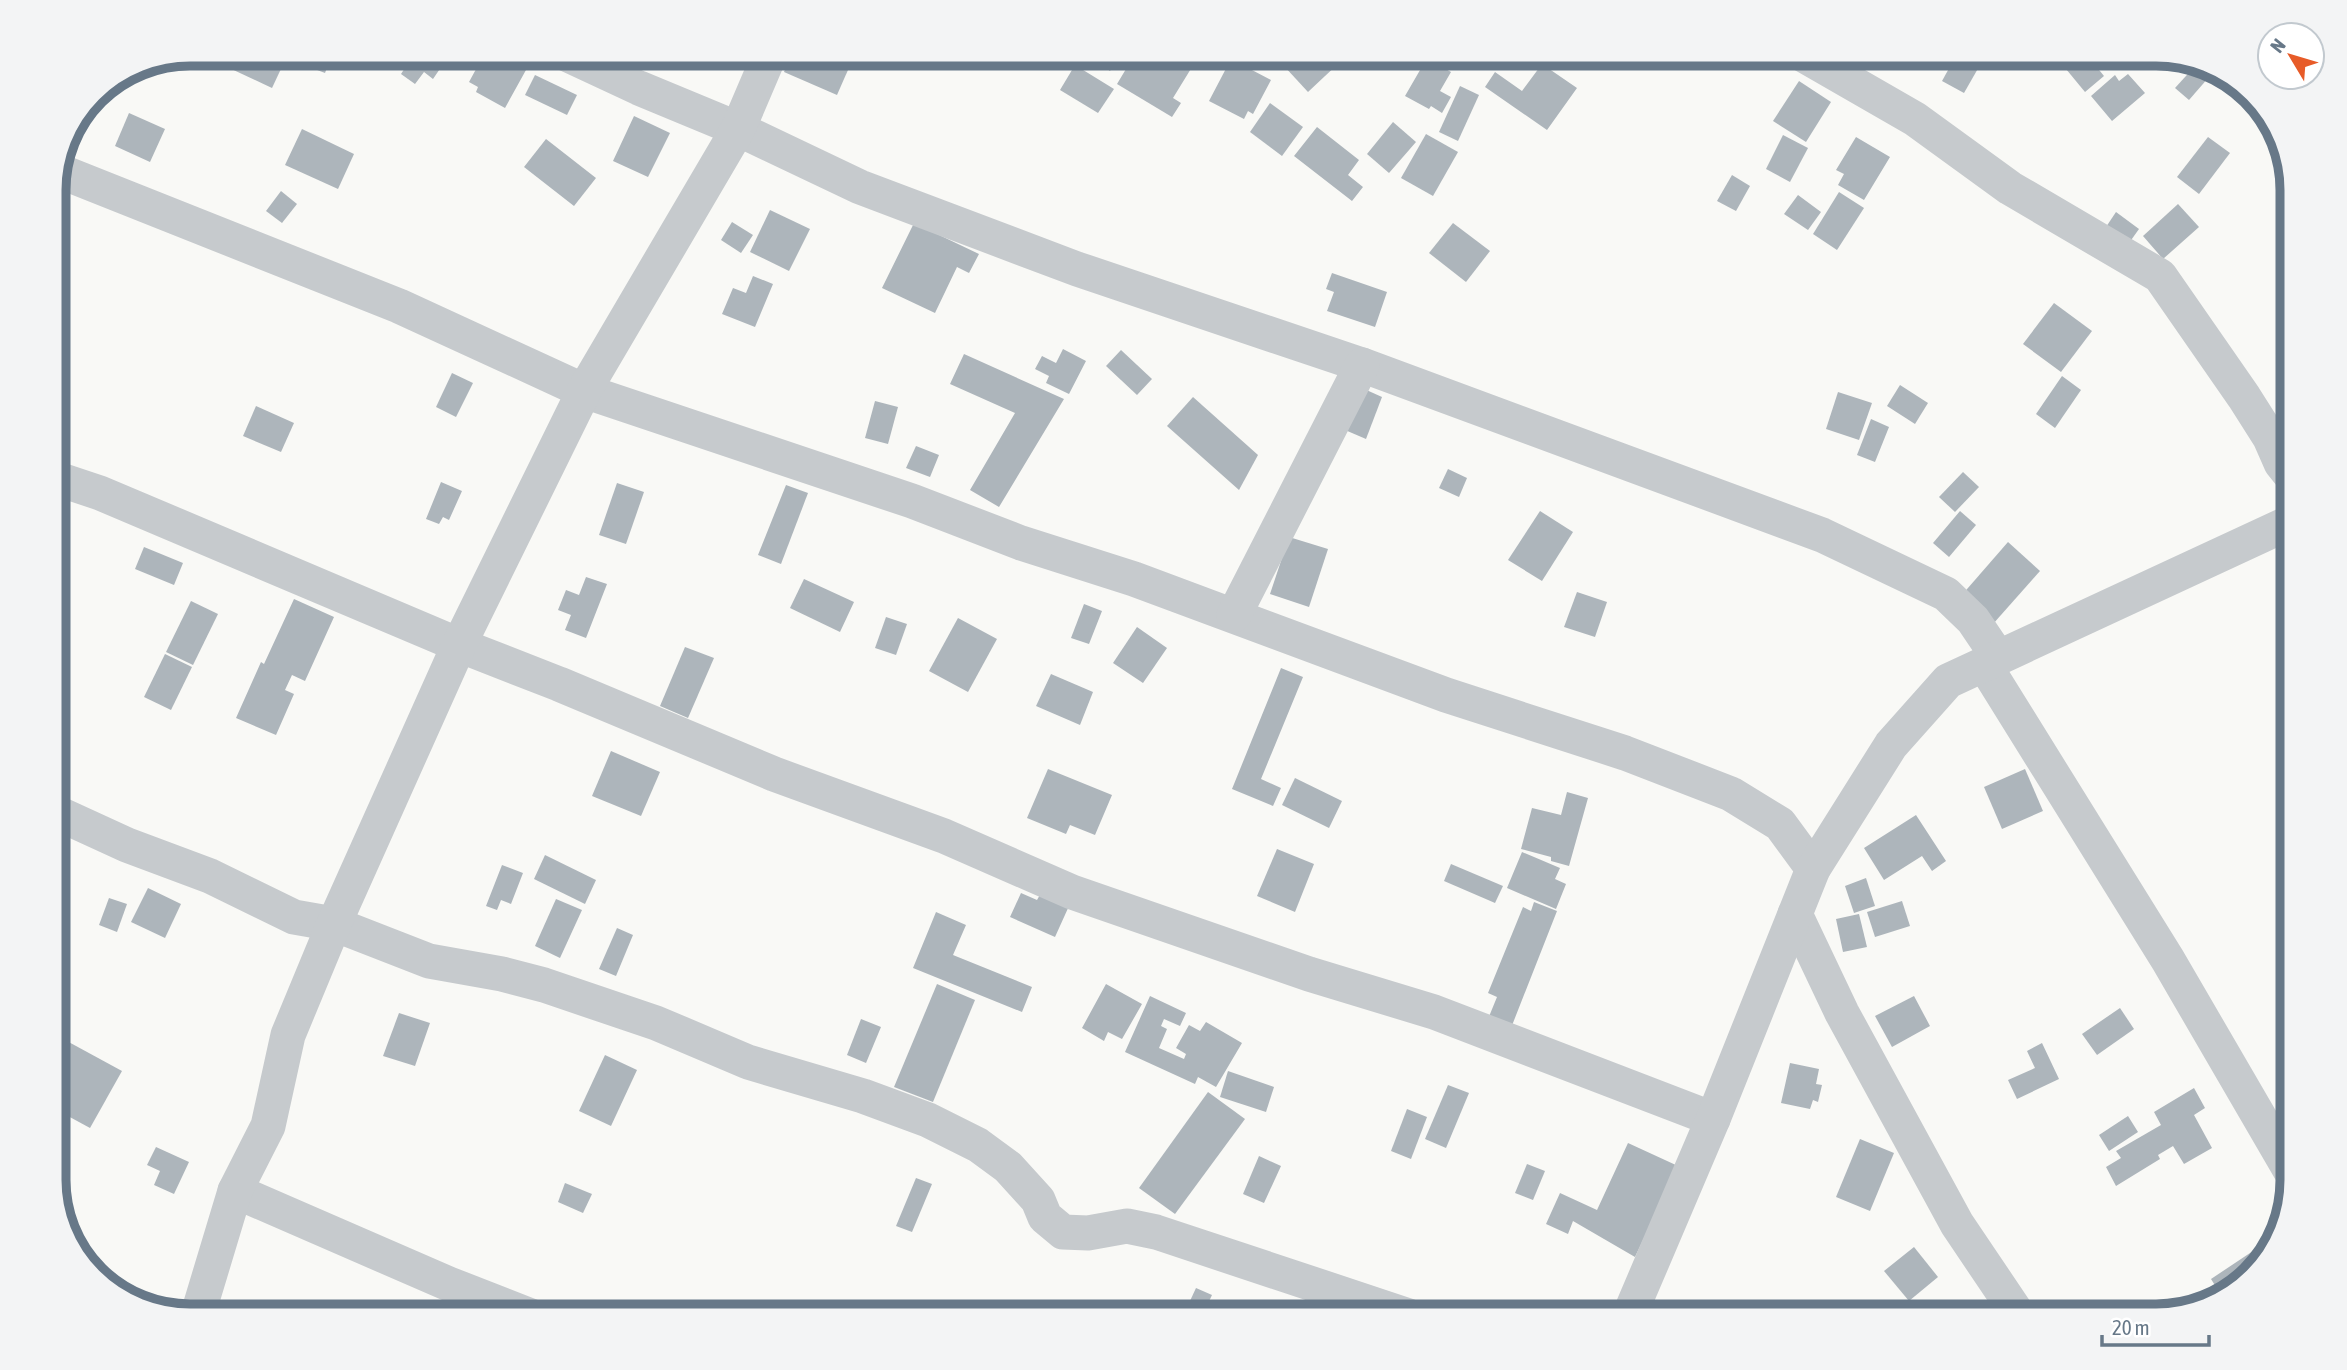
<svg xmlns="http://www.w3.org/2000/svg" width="2347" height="1370" viewBox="0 0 2347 1370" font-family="'Asap Condensed',sans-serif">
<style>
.building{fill:#adb5bb}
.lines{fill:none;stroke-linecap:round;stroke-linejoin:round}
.minor{stroke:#c6cacd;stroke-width:35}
.rim{fill:none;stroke:#677888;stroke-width:9}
</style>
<rect width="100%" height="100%" fill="#f9f9f6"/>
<!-- building -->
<g class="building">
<path d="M 212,54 L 288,54 L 272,88 L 210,59 Z"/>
<path d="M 302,54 L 332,54 L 325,73 L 299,63 Z"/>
<path d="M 388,54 L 408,54 L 404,62 Z"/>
<path d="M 414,54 L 450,54 L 433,79 L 424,72 L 415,84 L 401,74 Z"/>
<path d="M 497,54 L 526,70 L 505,108 L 476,92 L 478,87 L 469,82 L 481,60 L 490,65 Z"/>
<path d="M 655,54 L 680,54 L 674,65 Z"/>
<path d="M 791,54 L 855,54 L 837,95 L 784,72 Z"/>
<path d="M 1086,54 L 1121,54 L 1110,71 Z"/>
<path d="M 1135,54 L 1154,54 L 1153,57 L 1170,67 L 1177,54 L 1200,54 L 1173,98 L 1181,103 L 1172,117 L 1117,84 Z"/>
<path d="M 1296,54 L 1335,54 L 1341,61 L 1308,92 L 1284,66 Z"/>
<path d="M 1957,54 L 1980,65 L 1964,93 L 1942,81 Z"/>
<path d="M 2086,54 L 2104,76 L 2085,92 L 2066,69 Z"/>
<path d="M 1427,58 L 1451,72 L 1440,91 L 1451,97 L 1442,113 L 1431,106 L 1429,109 L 1405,96 Z"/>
<path d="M 1231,59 L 1271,80 L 1253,114 L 1248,111 L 1244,119 L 1209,101 Z"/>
<path d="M 1542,64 L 1577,88 L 1547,130 L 1485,87 L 1495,72 L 1522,91 Z"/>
<path d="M 1075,65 L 1114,89 L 1098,113 L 1060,90 Z"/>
<path d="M 2196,65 L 2209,77 L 2189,100 L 2175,88 Z"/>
<path d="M 2128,74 L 2145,93 L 2112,121 L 2091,96 L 2115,75 L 2119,81 Z"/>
<path d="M 535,75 L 577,95 L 567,115 L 525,95 Z"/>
<path d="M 1799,81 L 1831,102 L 1806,142 L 1773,121 Z"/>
<path d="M 1460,86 L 1479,95 L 1458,141 L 1439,132 Z"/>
<path d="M 1270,103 L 1303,127 L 1282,156 L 1250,132 Z"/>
<path d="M 129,113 L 165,129 L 150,162 L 115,146 Z"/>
<path d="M 634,116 L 670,133 L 648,177 L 613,161 Z"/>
<path d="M 1393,122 L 1416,142 L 1389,173 L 1367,154 Z"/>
<path d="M 1317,127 L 1359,160 L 1348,175 L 1363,187 L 1352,201 L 1294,156 Z"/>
<path d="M 302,129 L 354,154 L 338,189 L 285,165 Z"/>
<path d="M 1426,134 L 1458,152 L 1433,196 L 1401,178 Z"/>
<path d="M 1783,135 L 1808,148 L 1790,182 L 1766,169 Z"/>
<path d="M 1856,137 L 1890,157 L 1864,200 L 1838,185 L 1844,174 L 1836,170 Z"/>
<path d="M 2208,137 L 2230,153 L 2199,194 L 2177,177 Z"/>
<path d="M 546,139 L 596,178 L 574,206 L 524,167 Z"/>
<path d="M 1732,175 L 1750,186 L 1736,211 L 1717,201 Z"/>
<path d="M 281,191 L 297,204 L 282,223 L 266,211 Z"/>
<path d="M 1839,192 L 1864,208 L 1837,250 L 1813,234 Z"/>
<path d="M 1798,195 L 1821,212 L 1808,230 L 1784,214 Z"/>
<path d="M 2178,204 L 2199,227 L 2163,259 L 2143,236 Z"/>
<path d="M 770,210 L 810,229 L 789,271 L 750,252 Z"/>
<path d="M 2116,212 L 2139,229 L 2129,243 L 2106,227 Z"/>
<path d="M 732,222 L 753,235 L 741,253 L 721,240 Z"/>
<path d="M 914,223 L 979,254 L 969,273 L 957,267 L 935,313 L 882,288 Z"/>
<path d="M 1453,223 L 1490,251 L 1466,282 L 1429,253 Z"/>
<path d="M 1332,273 L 1387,292 L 1375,327 L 1327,311 L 1334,292 L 1326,289 Z"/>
<path d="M 753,276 L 773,284 L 755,327 L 722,314 L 733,288 L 746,293 Z"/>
<path d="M 2054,303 L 2092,331 L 2061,372 L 2023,344 Z"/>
<path d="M 1063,349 L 1086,361 L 1069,394 L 1046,383 L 1049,376 L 1035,369 L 1042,356 L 1056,363 Z"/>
<path d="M 1121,350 L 1152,379 L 1137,395 L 1106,366 Z"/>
<path d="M 964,354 L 1064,399 L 999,507 L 970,490 L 1015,413 L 950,384 Z"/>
<path d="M 55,369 L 61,373 L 55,386 Z"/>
<path d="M 452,373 L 473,383 L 456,417 L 436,407 Z"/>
<path d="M 2062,376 L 2081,390 L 2055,428 L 2036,414 Z"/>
<path d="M 1900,385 L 1928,403 L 1915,424 L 1887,406 Z"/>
<path d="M 1362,388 L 1382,397 L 1366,439 L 1345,430 Z"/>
<path d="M 1838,392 L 1872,403 L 1859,440 L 1826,429 Z"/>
<path d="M 55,397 L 64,401 L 55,419 Z"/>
<path d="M 1193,397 L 1258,455 L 1239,490 L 1167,426 Z"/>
<path d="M 875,401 L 898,407 L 888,444 L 865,438 Z"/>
<path d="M 256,406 L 294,423 L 281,452 L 243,436 Z"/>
<path d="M 1871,419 L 1889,427 L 1875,462 L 1857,455 Z"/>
<path d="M 916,446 L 939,455 L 930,477 L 906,468 Z"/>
<path d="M 1448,469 L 1467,478 L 1459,497 L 1439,488 Z"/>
<path d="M 1963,472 L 1979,487 L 1955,512 L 1939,497 Z"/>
<path d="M 441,482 L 462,491 L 449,520 L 443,517 L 439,524 L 426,519 Z"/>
<path d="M 617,483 L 644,492 L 626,544 L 599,535 Z"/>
<path d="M 786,485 L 808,493 L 781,564 L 758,555 Z"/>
<path d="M 1540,511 L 1573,532 L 1542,581 L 1508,560 Z"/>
<path d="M 1960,511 L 1976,525 L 1949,557 L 1933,543 Z"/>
<path d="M 1289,537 L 1328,549 L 1309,607 L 1270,594 Z"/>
<path d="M 2008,542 L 2040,571 L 1993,624 L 1961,596 Z"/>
<path d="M 144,547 L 183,563 L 174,585 L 135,569 Z"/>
<path d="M 586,577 L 607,584 L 586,638 L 565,630 L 571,615 L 558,610 L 566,590 L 579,595 Z"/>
<path d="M 804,579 L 854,602 L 840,632 L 790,608 Z"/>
<path d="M 1577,592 L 1607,602 L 1595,637 L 1564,627 Z"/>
<path d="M 294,599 L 334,617 L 305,681 L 292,675 L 285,690 L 294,694 L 276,735 L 236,718 L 261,662 L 264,664 Z"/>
<path d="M 191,601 L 218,614 L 193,665 L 166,652 Z"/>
<path d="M 1084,604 L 1102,611 L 1089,644 L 1071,638 Z"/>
<path d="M 886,617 L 907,624 L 896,655 L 875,648 Z"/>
<path d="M 958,618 L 997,639 L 968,692 L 929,671 Z"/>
<path d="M 1137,627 L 1167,648 L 1143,683 L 1113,663 Z"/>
<path d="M 685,647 L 714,658 L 688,718 L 660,706 Z"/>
<path d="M 165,654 L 192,667 L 171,710 L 144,697 Z"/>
<path d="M 1281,668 L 1303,677 L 1261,779 L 1281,788 L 1273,806 L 1232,789 Z"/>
<path d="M 1051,674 L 1093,692 L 1080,725 L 1036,706 Z"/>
<path d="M 611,751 L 660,772 L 641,816 L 592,796 Z"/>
<path d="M 1048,769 L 1112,795 L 1095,835 L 1070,825 L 1066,834 L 1027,818 Z"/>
<path d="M 2025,769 L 2043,811 L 2002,829 L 1984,787 Z"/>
<path d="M 1295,778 L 1342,801 L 1329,828 L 1282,805 Z"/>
<path d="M 1567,792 L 1588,798 L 1569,866 L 1551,861 L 1551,857 L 1521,849 L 1532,808 L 1561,815 Z"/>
<path d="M 1916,815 L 1946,861 L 1932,871 L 1922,856 L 1884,880 L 1864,848 Z"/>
<path d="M 1277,849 L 1314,864 L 1295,912 L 1257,896 Z"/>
<path d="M 1522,852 L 1560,868 L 1555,879 L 1566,884 L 1556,909 L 1507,888 Z"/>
<path d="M 55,854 L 64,857 L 55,882 Z"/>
<path d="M 545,855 L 596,880 L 585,904 L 534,879 Z"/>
<path d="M 1451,864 L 1503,886 L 1495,903 L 1444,881 Z"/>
<path d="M 502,865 L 523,873 L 511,904 L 501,900 L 497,910 L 486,906 Z"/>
<path d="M 1866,878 L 1875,906 L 1854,913 L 1845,886 Z"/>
<path d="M 148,888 L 181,904 L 165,938 L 131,922 Z"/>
<path d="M 1021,893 L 1037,900 L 1041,893 L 1069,906 L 1055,937 L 1010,917 Z"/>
<path d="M 109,898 L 127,904 L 117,932 L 99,925 Z"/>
<path d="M 556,899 L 582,910 L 560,958 L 535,946 Z"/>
<path d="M 1902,901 L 1910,926 L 1875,937 L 1867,912 Z"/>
<path d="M 1534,902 L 1557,911 L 1511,1028 L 1488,1019 L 1497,997 L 1488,993 L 1523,907 L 1531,911 Z"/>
<path d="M 936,912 L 966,925 L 953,955 L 1032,987 L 1022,1012 L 913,968 Z"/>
<path d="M 1859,914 L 1867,947 L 1843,952 L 1836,919 Z"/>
<path d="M 617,928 L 633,935 L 616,976 L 599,969 Z"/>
<path d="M 937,984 L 975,1000 L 933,1102 L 894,1087 Z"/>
<path d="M 1106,984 L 1142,1004 L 1122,1039 L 1108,1032 L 1104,1041 L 1082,1028 Z"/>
<path d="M 1150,996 L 1186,1013 L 1180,1026 L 1164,1019 L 1161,1026 L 1167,1029 L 1159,1048 L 1184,1059 L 1186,1054 L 1176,1048 L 1189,1025 L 1200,1031 L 1206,1022 L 1242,1043 L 1216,1087 L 1198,1077 L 1195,1084 L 1125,1052 Z"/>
<path d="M 1914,996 L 1930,1026 L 1892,1047 L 1875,1016 Z"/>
<path d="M 2120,1008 L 2134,1029 L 2097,1055 L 2082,1034 Z"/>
<path d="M 399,1013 L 430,1023 L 415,1066 L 383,1056 Z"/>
<path d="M 861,1019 L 881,1027 L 866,1063 L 847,1055 Z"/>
<path d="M 65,1040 L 122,1071 L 90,1128 L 55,1109 L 55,1058 Z"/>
<path d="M 2042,1043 L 2059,1079 L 2017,1099 L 2008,1080 L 2035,1068 L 2027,1051 Z"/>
<path d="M 605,1055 L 637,1070 L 611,1126 L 579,1111 Z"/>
<path d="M 1790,1063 L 1819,1069 L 1816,1084 L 1822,1085 L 1818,1102 L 1813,1100 L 1810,1109 L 1781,1103 Z"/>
<path d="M 1228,1071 L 1274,1087 L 1266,1112 L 1220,1097 Z"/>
<path d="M 1448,1085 L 1469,1093 L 1446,1148 L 1425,1139 Z"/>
<path d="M 2194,1088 L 2205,1108 L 2194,1115 L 2212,1148 L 2184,1164 L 2173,1146 L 2158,1155 L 2160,1159 L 2116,1186 L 2106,1167 L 2121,1158 L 2116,1151 L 2161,1125 L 2154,1112 Z"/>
<path d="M 1208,1092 L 1245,1119 L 1175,1214 L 1139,1188 Z"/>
<path d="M 1407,1109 L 1427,1117 L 1411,1159 L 1391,1151 Z"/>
<path d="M 2128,1116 L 2138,1132 L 2109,1151 L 2099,1135 Z"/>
<path d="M 1860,1139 L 1894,1153 L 1870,1211 L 1836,1197 Z"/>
<path d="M 1628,1143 L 1678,1166 L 1635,1257 L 1573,1221 L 1568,1234 L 1546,1224 L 1560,1193 L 1597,1210 Z"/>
<path d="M 156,1147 L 189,1162 L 174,1194 L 154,1185 L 160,1171 L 147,1165 Z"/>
<path d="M 1259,1156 L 1281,1166 L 1264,1203 L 1243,1194 Z"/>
<path d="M 1527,1164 L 1545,1171 L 1533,1200 L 1515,1193 Z"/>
<path d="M 916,1178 L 932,1184 L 912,1232 L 896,1226 Z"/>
<path d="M 565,1183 L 592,1194 L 583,1213 L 558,1202 Z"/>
<path d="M 1914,1247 L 1938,1277 L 1909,1301 L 1884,1271 Z"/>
<path d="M 2256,1249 L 2263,1260 L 2223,1298 L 2211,1279 Z"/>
<path d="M 1196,1288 L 1212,1295 L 1202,1316 L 1183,1316 Z"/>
</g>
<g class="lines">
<!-- minor -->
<g class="minor">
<path d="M 566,54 L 639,88 L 738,129 L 860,187 L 1077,269 L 1362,365 L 1822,535 L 1946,594 L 1973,620 L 1998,657"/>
<path d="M 1802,54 L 1915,119 L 2010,188 L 2160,276 L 2244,397 L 2270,438 L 2281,463 L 2293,478"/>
<path d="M 57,170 L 399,306 L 584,391 L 912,501 L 1021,543 L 1134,579 L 1446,695 L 1625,753 L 1731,794 L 1780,824 L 1813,869"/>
<path d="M 55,478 L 100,493 L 459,645 L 559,684 L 774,774 L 944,836 L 1072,892 L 1309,974 L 1434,1012 L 1713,1119"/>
<path d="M 1234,615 L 1362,365"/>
<path d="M 1984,664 L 2168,960 L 2293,1175"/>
<path d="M 55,812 L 127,845 L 210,876 L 294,917 L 334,924 L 429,961 L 502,974 L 544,985 L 656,1023 L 748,1062 L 863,1096 L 928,1120 L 978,1145 L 1008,1167 L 1038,1200 L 1045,1217 L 1063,1232 L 1088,1233 L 1127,1226 L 1156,1232 L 1409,1316"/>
<path d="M 1795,914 L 1842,1013 L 1957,1224 L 2019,1316"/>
<path d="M 235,1191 L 449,1284 L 531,1316"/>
<path d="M 195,1316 L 200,1307 L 235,1191 L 268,1126 L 288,1035 L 334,924 L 459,645 L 584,391 L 738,129 L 770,54"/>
<path d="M 1629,1316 L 1713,1119 L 1813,869 L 1891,745 L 1948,681 L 2293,521"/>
</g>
</g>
<!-- crop -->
<path d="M0 0H2347V1370H0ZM190 66H2156A124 124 0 0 1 2280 190V1180A124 124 0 0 1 2156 1304H190A124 124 0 0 1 66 1180V190A124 124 0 0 1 190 66Z" fill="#f3f4f5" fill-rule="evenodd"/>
<path class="rim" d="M190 66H2156A124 124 0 0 1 2280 190V1180A124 124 0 0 1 2156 1304H190A124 124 0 0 1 66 1180V190A124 124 0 0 1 190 66Z"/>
<!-- north arrow -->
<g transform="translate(2291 56) rotate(308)"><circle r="33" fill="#ffffff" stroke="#c2c9cf" stroke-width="2"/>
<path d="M0-5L12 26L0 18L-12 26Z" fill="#e75b28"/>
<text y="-10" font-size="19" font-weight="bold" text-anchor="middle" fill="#677888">N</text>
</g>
<!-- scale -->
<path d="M2102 1335v10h107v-10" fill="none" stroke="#677888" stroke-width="3.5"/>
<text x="2112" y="1335" font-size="21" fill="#677888" stroke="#ffffff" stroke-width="5" paint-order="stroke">20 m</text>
</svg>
